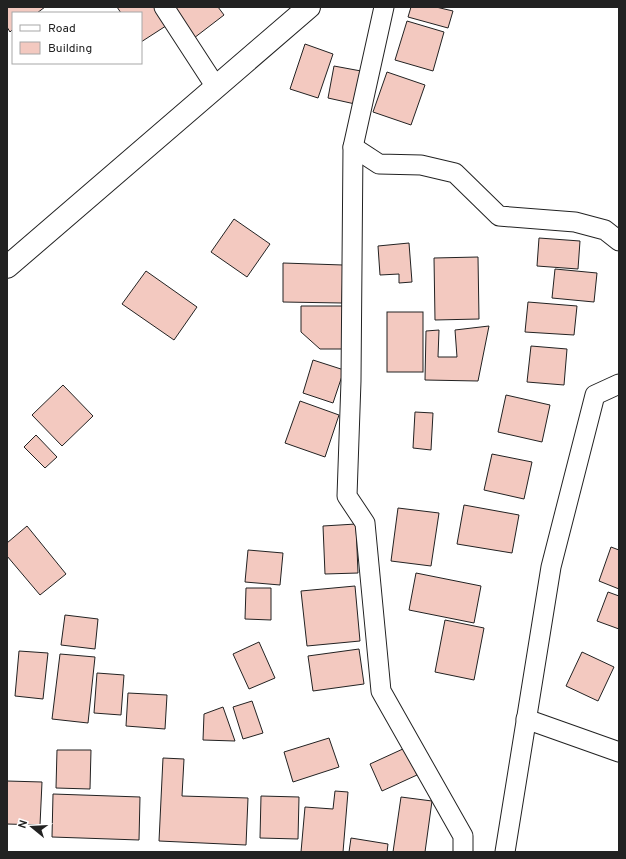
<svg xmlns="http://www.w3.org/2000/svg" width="626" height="859" viewBox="0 0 626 859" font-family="Overpass,sans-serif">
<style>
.building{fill:#f3c9c0;stroke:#222}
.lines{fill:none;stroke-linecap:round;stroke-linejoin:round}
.minor-casing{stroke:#222;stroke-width:21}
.primary-casing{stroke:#222;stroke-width:24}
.minor{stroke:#fff;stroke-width:19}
.primary{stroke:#fff;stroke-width:22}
</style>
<rect width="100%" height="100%" fill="#fff"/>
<!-- building -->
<g class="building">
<path d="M 7,7 L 45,7 L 37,13 L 13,13 L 13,29 L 10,32 L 7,27 Z"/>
<path d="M 117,7 L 161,7 L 172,22 L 141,42 L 141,13 L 121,13 Z"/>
<path d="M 170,7 L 218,7 L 224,15 L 194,38 Z"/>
<path d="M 411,7 L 436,7 L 453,11 L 448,28 L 408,17 Z"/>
<path d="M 407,21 L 444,32 L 433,71 L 395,60 Z"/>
<path d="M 305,44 L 333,54 L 318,98 L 290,89 Z"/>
<path d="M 334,66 L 361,71 L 355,104 L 328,98 Z"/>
<path d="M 387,72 L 425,85 L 411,125 L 373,112 Z"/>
<path d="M 234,219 L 270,244 L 247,277 L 211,252 Z"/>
<path d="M 539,238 L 580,241 L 578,269 L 537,266 Z"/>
<path d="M 409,243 L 412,282 L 399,283 L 399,274 L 380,275 L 378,246 Z"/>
<path d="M 478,257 L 479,319 L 435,320 L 434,258 Z"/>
<path d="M 283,263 L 343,265 L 342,303 L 283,302 Z"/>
<path d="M 555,269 L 597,273 L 594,302 L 552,298 Z"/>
<path d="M 146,271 L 197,307 L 174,340 L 122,304 Z"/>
<path d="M 528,302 L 577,306 L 574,335 L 525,332 Z"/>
<path d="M 301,306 L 348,306 L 348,349 L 320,349 L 301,332 Z"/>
<rect x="387" y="312" width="36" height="60"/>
<path d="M 489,326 L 478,381 L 425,380 L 426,331 L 439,330 L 438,357 L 457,357 L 455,330 Z"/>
<path d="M 531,346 L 567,349 L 564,385 L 527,382 Z"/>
<path d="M 313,360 L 344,370 L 333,403 L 303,393 Z"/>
<path d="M 63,385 L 93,416 L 62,446 L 32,415 Z"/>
<path d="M 506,395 L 550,405 L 542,442 L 498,432 Z"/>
<path d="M 300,401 L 339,415 L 325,457 L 285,443 Z"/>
<path d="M 415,412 L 433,413 L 431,450 L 413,448 Z"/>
<path d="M 36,435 L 57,457 L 45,468 L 24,447 Z"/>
<path d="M 492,454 L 532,462 L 524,499 L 484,490 Z"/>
<path d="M 464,505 L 519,515 L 512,553 L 457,544 Z"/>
<path d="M 398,508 L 439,513 L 431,566 L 391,561 Z"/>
<path d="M 356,524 L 358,573 L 325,574 L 323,526 Z"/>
<path d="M 27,526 L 66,574 L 40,595 L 7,556 L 7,543 Z"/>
<path d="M 611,547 L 619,550 L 619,589 L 599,581 Z"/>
<path d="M 248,550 L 283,553 L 280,585 L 245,582 Z"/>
<path d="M 416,573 L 481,586 L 474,623 L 409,610 Z"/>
<path d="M 355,586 L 360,641 L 307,646 L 301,591 Z"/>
<path d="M 246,588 L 271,588 L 271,620 L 245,619 Z"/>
<path d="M 608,592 L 619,596 L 619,629 L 597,621 Z"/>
<path d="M 65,615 L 98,619 L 95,649 L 61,645 Z"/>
<path d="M 445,620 L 484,628 L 474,680 L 435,672 Z"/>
<path d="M 259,642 L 275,678 L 249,689 L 233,654 Z"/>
<path d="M 359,649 L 364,684 L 313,691 L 308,656 Z"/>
<path d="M 19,651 L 48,653 L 43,699 L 15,696 Z"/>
<path d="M 582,652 L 614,667 L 598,701 L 566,686 Z"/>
<path d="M 60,654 L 95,657 L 88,723 L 52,719 Z"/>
<path d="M 97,673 L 124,675 L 121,715 L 94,713 Z"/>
<path d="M 128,693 L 167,695 L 165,729 L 126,726 Z"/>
<path d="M 252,701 L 263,733 L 243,739 L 233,707 Z"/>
<path d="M 223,707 L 235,741 L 203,740 L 204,714 Z"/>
<path d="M 329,738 L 339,767 L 293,782 L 284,752 Z"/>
<path d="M 405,748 L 417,775 L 382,791 L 370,764 Z"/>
<path d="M 57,750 L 91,750 L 90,789 L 56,788 Z"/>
<path d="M 163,758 L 184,759 L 182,796 L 248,798 L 246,845 L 159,841 Z"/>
<path d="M 7,781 L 42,782 L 40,825 L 7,824 Z"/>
<path d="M 335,791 L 348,792 L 343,852 L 301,852 L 305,807 L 333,809 Z"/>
<path d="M 53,794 L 140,797 L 139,840 L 52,837 Z"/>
<path d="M 261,796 L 299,797 L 298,839 L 260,838 Z"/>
<path d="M 401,797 L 432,801 L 425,852 L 393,852 Z"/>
<path d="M 351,838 L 388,844 L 387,852 L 349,852 Z"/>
</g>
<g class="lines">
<!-- minor casing -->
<g class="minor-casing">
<g id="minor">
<path d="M 164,7 L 216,87"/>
<path d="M 384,7 L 353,147 L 351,381 L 347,496 L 365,523 L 381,691 L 463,836 L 463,852"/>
<path d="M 353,147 L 379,164 L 421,165 L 455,173 L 499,216 L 575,222 L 605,230 L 619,241"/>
<path d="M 526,719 L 619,752"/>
<path d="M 505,852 L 551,567 L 595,395 L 619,384"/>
</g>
</g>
<!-- primary casing -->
<g class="primary-casing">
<path id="primary" d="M 7,267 L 309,7"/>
</g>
<!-- minor -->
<use href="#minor" class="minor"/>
<!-- primary -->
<use href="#primary" class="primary"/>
</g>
<!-- border -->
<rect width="626" height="859" fill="none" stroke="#222222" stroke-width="16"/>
<!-- legend -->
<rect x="12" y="12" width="130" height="52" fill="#ffffff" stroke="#a7a7a7"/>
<rect x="20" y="25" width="20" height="6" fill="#ffffff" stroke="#a7a7a7"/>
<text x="48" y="32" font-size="12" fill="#222222">Road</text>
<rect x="20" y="42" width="20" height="12" fill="#f3c9c0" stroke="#a7a7a7"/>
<text x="48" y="52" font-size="12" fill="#222222">Building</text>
<!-- north arrow -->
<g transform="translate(32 827) rotate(288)" stroke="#ffffff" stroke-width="3" paint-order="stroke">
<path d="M0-3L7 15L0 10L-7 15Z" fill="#222222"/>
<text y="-6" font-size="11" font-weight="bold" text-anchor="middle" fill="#222222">N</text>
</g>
</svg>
